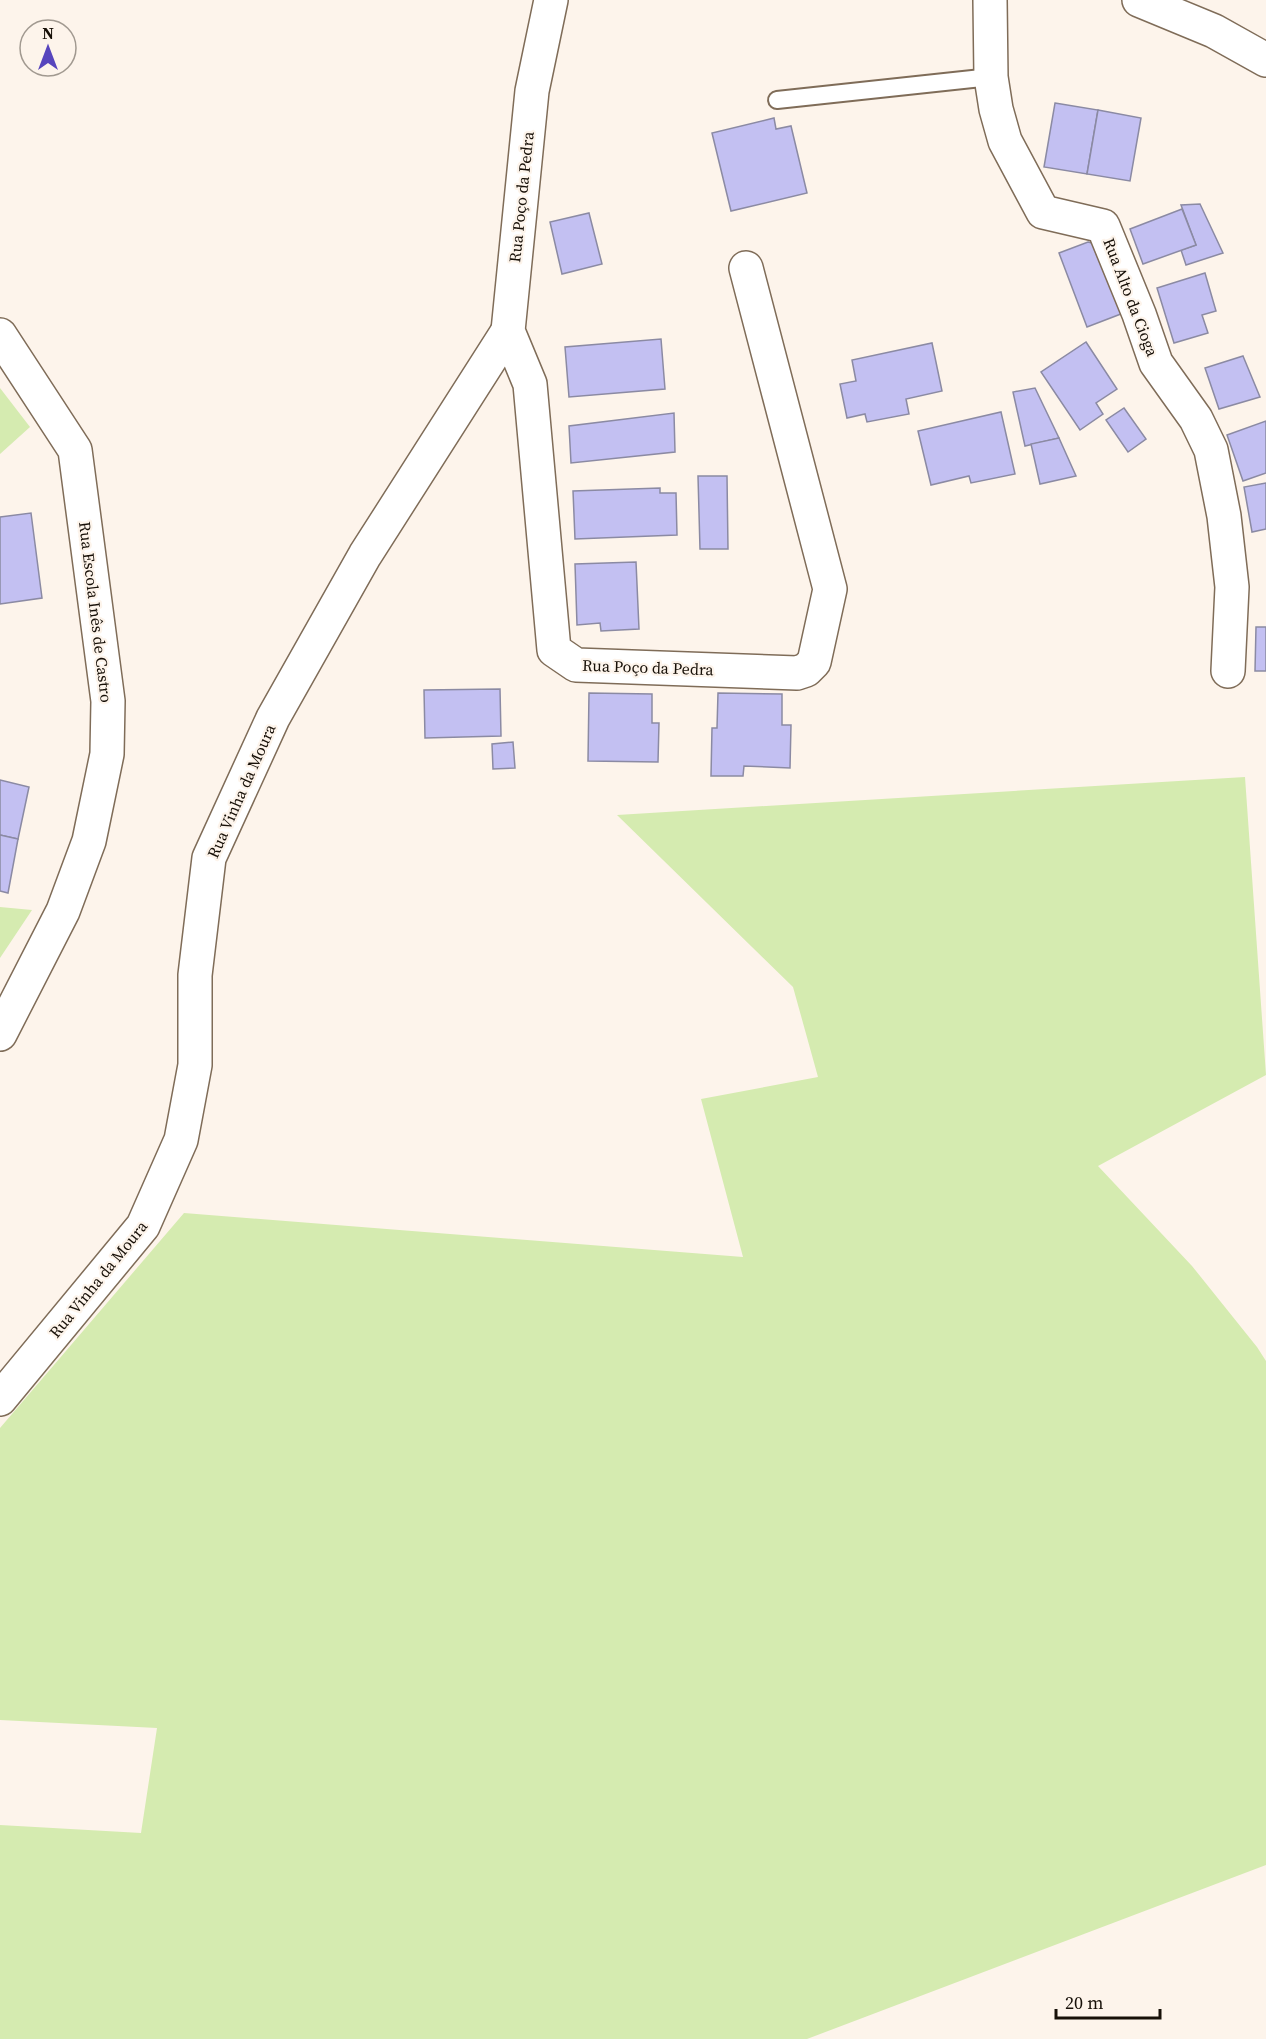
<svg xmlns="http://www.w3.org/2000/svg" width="1266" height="2039" viewBox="0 0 1266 2039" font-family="'Source Serif 4',serif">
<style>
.green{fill:#d5ebb0}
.building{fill:#c3c0f2;stroke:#8b8aa3;stroke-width:1.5}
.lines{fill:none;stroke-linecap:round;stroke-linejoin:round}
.service-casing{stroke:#7f6c58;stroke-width:20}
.minor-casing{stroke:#7f6c58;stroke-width:36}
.service{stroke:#fff;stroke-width:16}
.minor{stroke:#fff;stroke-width:33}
.labels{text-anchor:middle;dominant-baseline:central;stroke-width:4.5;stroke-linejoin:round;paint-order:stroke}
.street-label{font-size:16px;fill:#171008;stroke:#fdf4eb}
</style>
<rect width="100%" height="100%" fill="#fdf4eb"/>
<!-- green -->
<g class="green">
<path d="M 0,388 L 30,427 L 0,454 Z"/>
<path d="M 1245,777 L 1266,1075 L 1098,1166 L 1192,1266 L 1257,1347 L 1266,1361 L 1266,1865 L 807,2039 L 0,2039 L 0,1825 L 141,1833 L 157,1728 L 0,1720 L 0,1428 L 184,1213 L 743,1257 L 701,1099 L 818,1077 L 793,987 L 617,815 Z"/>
<path d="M 0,907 L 32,910 L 0,958 Z"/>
</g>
<!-- building -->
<g class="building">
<path d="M 1055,103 L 1098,110 L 1087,174 L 1044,167 Z"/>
<path d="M 1098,110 L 1141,118 L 1130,181 L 1087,174 Z"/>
<path d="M 774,118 L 776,129 L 791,126 L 807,193 L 731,211 L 712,133 Z"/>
<path d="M 1200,204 L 1223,253 L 1186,265 L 1181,250 L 1196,245 L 1181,205 Z"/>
<path d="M 1182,209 L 1196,245 L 1143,264 L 1130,229 Z"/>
<path d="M 589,213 L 602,264 L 562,274 L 550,222 Z"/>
<path d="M 1088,242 L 1092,243 L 1126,312 L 1087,327 L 1059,253 Z"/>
<path d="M 1205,273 L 1216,311 L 1202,315 L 1208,333 L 1174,343 L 1157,288 Z"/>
<path d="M 661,339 L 665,389 L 569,397 L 565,347 Z"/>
<path d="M 1086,342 L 1117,389 L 1096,403 L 1103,414 L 1080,430 L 1041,372 Z"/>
<path d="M 932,343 L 942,391 L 906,399 L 909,414 L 867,422 L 865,414 L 847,418 L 840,384 L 856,381 L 852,360 Z"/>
<path d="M 1243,356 L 1260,397 L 1219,409 L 1205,368 Z"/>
<path d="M 1035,388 L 1059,438 L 1025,446 L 1013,392 Z"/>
<path d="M 1124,408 L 1146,439 L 1128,452 L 1106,420 Z"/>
<path d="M 1001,412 L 1015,474 L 971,483 L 969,476 L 931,485 L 918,431 Z"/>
<path d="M 674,413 L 675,452 L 571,463 L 569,426 Z"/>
<path d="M 1266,421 L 1266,473 L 1243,481 L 1227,435 Z"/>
<path d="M 1059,438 L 1076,476 L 1040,484 L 1031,444 Z"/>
<path d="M 698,476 L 727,476 L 728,549 L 700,549 Z"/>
<path d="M 1266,483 L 1266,529 L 1252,532 L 1244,487 Z"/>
<path d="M 660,488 L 660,493 L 676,493 L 677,535 L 575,539 L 573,491 Z"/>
<path d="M 31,513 L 42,598 L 0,604 L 0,517 Z"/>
<path d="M 636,562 L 639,629 L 601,631 L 600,623 L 577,625 L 575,564 Z"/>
<path d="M 1256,627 L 1266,627 L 1266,671 L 1255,671 Z"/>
<path d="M 500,689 L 501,736 L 425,738 L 424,690 Z"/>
<path d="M 589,693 L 652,694 L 652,723 L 659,723 L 658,762 L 588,761 Z"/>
<path d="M 718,693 L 782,694 L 782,725 L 791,725 L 790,768 L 744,766 L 743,776 L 711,776 L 712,728 L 717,728 Z"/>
<path d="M 513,742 L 515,768 L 493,769 L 492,744 Z"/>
<path d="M 0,780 L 29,787 L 18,839 L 0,835 Z"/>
<path d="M 0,835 L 18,839 L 8,893 L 0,891 Z"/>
</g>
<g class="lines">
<!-- service casing -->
<g class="service-casing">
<path id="service" d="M 777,100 L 991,77"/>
</g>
<!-- minor casing -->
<g class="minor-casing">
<g id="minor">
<path d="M 551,0 L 532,91 L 508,331 L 530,384 L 554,650 L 576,665 L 797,673 L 806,670 L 814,662 L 830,589 L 746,268"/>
<path d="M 990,0 L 991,77 L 996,109 L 1005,141 L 1043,212 L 1103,226 L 1139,314 L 1156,363 L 1196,419 L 1211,450 L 1224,516 L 1232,587 L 1228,671"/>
<path d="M 1139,0 L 1214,31 L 1266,60"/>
<path d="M 0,335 L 75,450 L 108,701 L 107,754 L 89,841 L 63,911 L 0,1034"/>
<path d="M 0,1399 L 143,1226 L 181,1140 L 195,1065 L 195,975 L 209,858 L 273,718 L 365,555 L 508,331"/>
</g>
</g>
<!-- service -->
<use href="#service" class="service"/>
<!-- minor -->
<use href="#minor" class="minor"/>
</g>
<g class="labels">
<!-- street labels -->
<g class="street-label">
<text transform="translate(521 197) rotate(-84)">Rua Poço da Pedra</text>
<text transform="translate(1131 297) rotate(69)">Rua Alto da Cioga</text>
<text transform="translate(96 612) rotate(83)">Rua Escola Inês de Castro</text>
<text transform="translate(648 667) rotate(2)">Rua Poço da Pedra</text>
<text transform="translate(241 791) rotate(-66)">Rua Vinha da Moura</text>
<text transform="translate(98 1279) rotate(-51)">Rua Vinha da Moura</text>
</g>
</g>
<!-- north arrow -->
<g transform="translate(48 48)"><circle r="28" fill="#fdf4eb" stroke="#a19990" stroke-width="1.5"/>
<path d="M0-4.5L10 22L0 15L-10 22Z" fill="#5745bd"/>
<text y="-9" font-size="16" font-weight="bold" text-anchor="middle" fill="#171008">N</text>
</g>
<!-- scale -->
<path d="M1056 2009v9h104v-9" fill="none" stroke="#171008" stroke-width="3"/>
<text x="1065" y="2009" font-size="18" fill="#171008" stroke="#fdf4eb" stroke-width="4.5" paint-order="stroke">20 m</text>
</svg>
